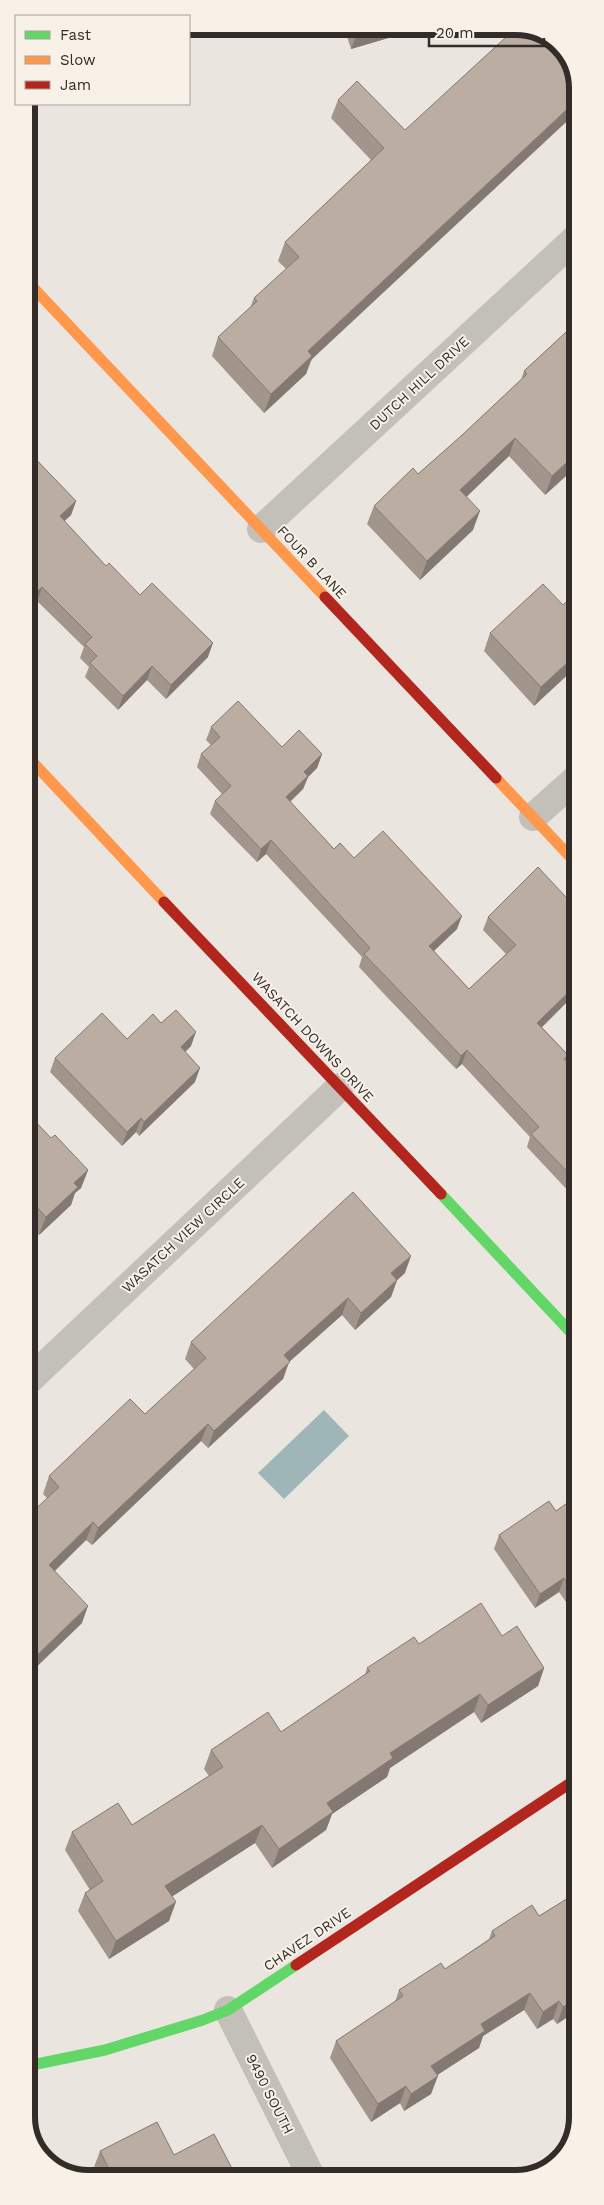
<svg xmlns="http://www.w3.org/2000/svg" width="604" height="2205" viewBox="0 0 604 2205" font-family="'Work Sans',sans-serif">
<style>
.water{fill:#9eb6b8}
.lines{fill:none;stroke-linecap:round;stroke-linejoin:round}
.street{stroke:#c3bfb9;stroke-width:28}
.fast{stroke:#63d668;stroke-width:11}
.slow{stroke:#ff974d;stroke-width:11}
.jam{stroke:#b3261e;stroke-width:11}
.wall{fill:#a2958c}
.shaded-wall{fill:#847972}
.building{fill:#bcada3;stroke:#847972}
.labels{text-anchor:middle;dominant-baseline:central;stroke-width:4;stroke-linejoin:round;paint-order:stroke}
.street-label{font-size:14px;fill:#332c28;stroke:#f7f1e7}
.rim{fill:none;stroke:#332c28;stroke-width:6}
</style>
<rect width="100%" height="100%" fill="#eae6df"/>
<!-- water -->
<path class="water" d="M 324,1410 L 349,1436 L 284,1499 L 258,1473 Z"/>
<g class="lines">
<!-- street -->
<g class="street">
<path d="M 261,529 L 577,237"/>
<path d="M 533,817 L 577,778"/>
<path d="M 27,1382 L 340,1087"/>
<path d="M 228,2010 L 312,2178"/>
</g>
<!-- fast -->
<g class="fast">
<path d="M 441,1194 L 577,1339"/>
<path d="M 27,2066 L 105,2050 L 203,2020 L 228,2010 L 296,1965"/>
</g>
<!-- slow -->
<g class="slow">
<path d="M 26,280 L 325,597"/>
<path d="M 27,756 L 164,902"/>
<path d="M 496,778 L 577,864"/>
</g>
<!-- jam -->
<g class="jam">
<path d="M 325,597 L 496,778"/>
<path d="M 164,902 L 441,1194"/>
<path d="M 296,1965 L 578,1778"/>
</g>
</g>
<!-- wall -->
<g class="wall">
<path d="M 301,26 L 326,27 L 303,33 Z"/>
<path d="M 344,27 L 398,27 L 395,36 L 351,49 Z"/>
<path d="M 338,100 L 405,130 L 306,374 L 264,413 L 212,356 L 218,337 L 250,308 L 254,298 L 286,269 L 278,261 L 285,242 L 371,160 L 331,118 Z"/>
<path d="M 577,322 L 577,466 L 545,495 L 509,456 L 466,496 L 473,530 L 420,580 L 367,524 L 374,506 L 418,474 L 460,437 L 521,380 L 524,371 Z"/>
<path d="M 26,449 L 76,501 L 71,515 L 64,521 L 106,566 L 140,595 L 208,657 L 166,699 L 147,680 L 118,710 L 85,677 L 89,667 L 80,658 L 84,647 L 37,601 L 27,610 Z"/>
<path d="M 577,591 L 577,666 L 534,706 L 484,651 L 490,633 L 563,605 Z"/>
<path d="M 211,727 L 282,747 L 322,754 L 317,768 L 308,777 L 303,789 L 290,802 L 334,849 L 354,858 L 457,929 L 434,951 L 469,989 L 506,954 L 483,930 L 488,917 L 577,909 L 577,992 L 542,1027 L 568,1055 L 566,1061 L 577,1072 L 577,1190 L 572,1195 L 527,1147 L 530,1137 L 462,1064 L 456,1069 L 386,996 L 359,967 L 362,957 L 266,854 L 257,862 L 210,814 L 215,801 L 222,794 L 197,767 L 201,754 L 211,745 L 206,740 Z"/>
<path d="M 161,1023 L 191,1046 L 185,1052 L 195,1082 L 139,1136 L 136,1132 L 122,1146 L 50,1072 L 55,1058 L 127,1039 Z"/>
<path d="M 27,1113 L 51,1138 L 88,1170 L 81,1188 L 75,1193 L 71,1205 L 39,1235 L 27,1222 Z"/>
<path d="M 405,1273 L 397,1280 L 391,1297 L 355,1330 L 342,1315 L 289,1362 L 283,1379 L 208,1448 L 201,1441 L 92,1545 L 86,1540 L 55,1571 L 82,1623 L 27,1676 L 47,1498 L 43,1494 L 49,1476 L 145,1414 L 194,1369 L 185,1359 L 191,1342 Z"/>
<path d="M 577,1496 L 577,1594 L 566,1602 L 559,1592 L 535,1608 L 494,1549 L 499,1535 L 556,1511 Z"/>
<path d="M 502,1636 L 544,1668 L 538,1686 L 481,1723 L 474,1712 L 390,1768 L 387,1777 L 332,1814 L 326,1830 L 272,1868 L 255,1843 L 172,1896 L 169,1921 L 109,1959 L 78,1911 L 85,1893 L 90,1890 L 65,1850 L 72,1832 L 132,1825 L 209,1776 L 204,1769 L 211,1750 L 281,1732 L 365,1675 L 367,1668 L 419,1644 Z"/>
<path d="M 578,1892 L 578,2016 L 575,2012 L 557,2024 L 553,2019 L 537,2029 L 524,2010 L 483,2036 L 479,2048 L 437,2075 L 431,2094 L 404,2111 L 400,2103 L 371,2122 L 330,2058 L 336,2041 L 395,2002 L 399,1990 L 445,1969 L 489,1939 L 492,1931 L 539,1916 Z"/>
<path d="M 100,2151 L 174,2155 L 237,2178 L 97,2179 L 93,2170 Z"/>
</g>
<!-- shaded-wall -->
<g class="shaded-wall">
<path d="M 306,26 L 326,27 L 303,33 Z"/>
<path d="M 371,27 L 398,27 L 395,36 L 351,49 L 358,31 Z"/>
<path d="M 577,100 L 577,112 L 310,361 L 306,374 L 264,413 L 271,394 L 308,351 Z"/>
<path d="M 515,438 L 509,456 L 454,509 L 460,490 Z"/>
<path d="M 577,453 L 577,466 L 545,495 L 552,476 Z"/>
<path d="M 76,501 L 71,515 L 55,530 L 60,516 Z"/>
<path d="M 480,511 L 473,530 L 420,580 L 427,561 Z"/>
<path d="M 42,587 L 37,601 L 27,610 L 27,603 L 28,600 Z"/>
<path d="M 213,643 L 208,657 L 166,699 L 171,685 Z"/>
<path d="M 577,654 L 577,666 L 534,706 L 541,687 Z"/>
<path d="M 152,666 L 147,680 L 118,710 L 123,696 Z"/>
<path d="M 322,754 L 317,768 L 308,777 L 303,789 L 281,810 L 286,797 L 304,772 Z"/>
<path d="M 271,840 L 266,854 L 257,862 L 261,849 Z"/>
<path d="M 462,916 L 457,929 L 425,959 L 429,946 Z"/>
<path d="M 577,984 L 577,992 L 533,1036 L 537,1023 Z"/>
<path d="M 196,1032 L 191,1046 L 176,1061 L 181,1047 Z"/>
<path d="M 467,1050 L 462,1064 L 456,1069 L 461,1056 Z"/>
<path d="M 200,1068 L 195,1082 L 139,1136 L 144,1122 Z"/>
<path d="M 141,1118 L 136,1132 L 122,1146 L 127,1132 Z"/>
<path d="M 88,1170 L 81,1188 L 75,1193 L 71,1205 L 39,1235 L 46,1217 L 74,1183 Z"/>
<path d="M 577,1182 L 577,1190 L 572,1195 Z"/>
<path d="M 33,1203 L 27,1220 L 27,1208 Z"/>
<path d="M 411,1256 L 405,1273 L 385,1291 L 391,1273 Z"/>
<path d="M 397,1280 L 391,1297 L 355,1330 L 361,1313 Z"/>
<path d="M 348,1298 L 342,1315 L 289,1362 L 283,1379 L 208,1448 L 214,1431 L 284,1355 Z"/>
<path d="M 208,1424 L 201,1441 L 92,1545 L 98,1528 Z"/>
<path d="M 93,1522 L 86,1540 L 43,1582 L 49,1565 Z"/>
<path d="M 564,1578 L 559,1592 L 535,1608 L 540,1594 Z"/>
<path d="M 577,1584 L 577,1594 L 566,1602 L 571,1588 Z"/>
<path d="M 88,1606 L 82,1623 L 27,1676 L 27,1665 Z"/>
<path d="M 544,1668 L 538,1686 L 481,1723 L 488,1705 Z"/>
<path d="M 480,1694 L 474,1712 L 390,1768 L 387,1777 L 332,1814 L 326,1830 L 272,1868 L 279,1849 L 327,1803 L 390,1753 Z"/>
<path d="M 262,1825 L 255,1843 L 159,1905 L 165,1886 Z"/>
<path d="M 176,1902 L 169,1921 L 109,1959 L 116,1941 Z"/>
<path d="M 530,1993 L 524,2010 L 483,2036 L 479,2048 L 425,2083 L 431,2066 L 481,2024 Z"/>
<path d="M 578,1997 L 578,2005 L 575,2012 L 557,2024 L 563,2007 Z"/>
<path d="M 559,2001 L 553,2019 L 537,2029 L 543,2012 Z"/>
<path d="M 438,2076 L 431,2094 L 404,2111 L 411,2094 Z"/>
<path d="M 406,2086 L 400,2103 L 371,2122 L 378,2104 Z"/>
</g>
<!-- building -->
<g class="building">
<path d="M 356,27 L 371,27 L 358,31 Z"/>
<path d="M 517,27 L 523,27 L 557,42 L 576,76 L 577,100 L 308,351 L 312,356 L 271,394 L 218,337 L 257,301 L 254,298 L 299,257 L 285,242 L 384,148 L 338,100 L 357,81 L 405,130 Z"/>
<path d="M 577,322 L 577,453 L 552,476 L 515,438 L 460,490 L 480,511 L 427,561 L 374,506 L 413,468 L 418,474 L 460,437 L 527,374 L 524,371 Z"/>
<path d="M 26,449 L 76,501 L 60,516 L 106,566 L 109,563 L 140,595 L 152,583 L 213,643 L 171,685 L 152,666 L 123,696 L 90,663 L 97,656 L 85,644 L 92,637 L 42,587 L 28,600 L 27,599 Z"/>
<path d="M 543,584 L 563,605 L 577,591 L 577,654 L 541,687 L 490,633 Z"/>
<path d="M 238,701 L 282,747 L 299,730 L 322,754 L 304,772 L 308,776 L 286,797 L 334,849 L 340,843 L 354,858 L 383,831 L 462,916 L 429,946 L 469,989 L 516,945 L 488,917 L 538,867 L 577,909 L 577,984 L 537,1023 L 568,1055 L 564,1059 L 577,1072 L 577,1182 L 531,1134 L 539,1127 L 467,1050 L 461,1056 L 391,982 L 364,954 L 370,948 L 271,840 L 261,849 L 215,801 L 231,786 L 201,754 L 220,737 L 211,727 Z"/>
<path d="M 176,1010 L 196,1032 L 181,1047 L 200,1068 L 144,1122 L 141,1118 L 127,1132 L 55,1058 L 102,1013 L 127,1039 L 153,1014 L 161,1023 Z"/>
<path d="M 27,1113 L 51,1138 L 55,1135 L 88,1170 L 74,1183 L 78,1187 L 46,1217 L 33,1203 L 27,1208 Z"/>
<path d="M 353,1192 L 411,1256 L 391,1273 L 397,1280 L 361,1313 L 348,1298 L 284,1355 L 290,1362 L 214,1431 L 208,1424 L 98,1528 L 93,1522 L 49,1565 L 88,1606 L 27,1665 L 27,1517 L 59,1487 L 49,1476 L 130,1399 L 145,1414 L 206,1358 L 191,1342 Z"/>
<path d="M 577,1496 L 577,1584 L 571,1588 L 564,1578 L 540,1594 L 499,1535 L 549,1501 L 556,1511 Z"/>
<path d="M 481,1603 L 502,1636 L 517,1626 L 544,1668 L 488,1705 L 480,1694 L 390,1753 L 393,1758 L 327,1803 L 333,1812 L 279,1849 L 262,1825 L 165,1886 L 176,1902 L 116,1941 L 85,1893 L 103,1881 L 72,1832 L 118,1803 L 132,1825 L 223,1767 L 211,1750 L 268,1712 L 281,1732 L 370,1671 L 367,1668 L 414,1637 L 419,1644 Z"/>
<path d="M 578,1892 L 578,1997 L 563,2007 L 559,2001 L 543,2012 L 530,1993 L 481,2024 L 485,2031 L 431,2066 L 438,2076 L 411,2094 L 406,2086 L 378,2104 L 336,2041 L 403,1996 L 399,1990 L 441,1963 L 445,1969 L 495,1936 L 492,1931 L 532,1905 L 539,1916 Z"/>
<path d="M 157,2122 L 174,2155 L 214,2134 L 237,2178 L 114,2179 L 100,2151 Z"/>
</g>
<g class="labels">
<!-- street labels -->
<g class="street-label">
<text transform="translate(419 383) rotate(-43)">DUTCH HILL DRIVE</text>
<text transform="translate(312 562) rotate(47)">FOUR B LANE</text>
<text transform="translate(313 1037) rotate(47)">WASATCH DOWNS DRIVE</text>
<text transform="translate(183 1235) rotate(-43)">WASATCH VIEW CIRCLE</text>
<text transform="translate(307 1939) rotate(-34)">CHAVEZ DRIVE</text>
<text transform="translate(270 2094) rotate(63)">9490 SOUTH</text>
</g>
</g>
<!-- crop -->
<path d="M0 0H604V2205H0ZM88 35H516A53 53 0 0 1 569 88V2117A53 53 0 0 1 516 2170H88A53 53 0 0 1 35 2117V88A53 53 0 0 1 88 35Z" fill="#f7f1e7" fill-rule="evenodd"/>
<path class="rim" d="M88 35H516A53 53 0 0 1 569 88V2117A53 53 0 0 1 516 2170H88A53 53 0 0 1 35 2117V88A53 53 0 0 1 88 35Z"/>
<!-- legend -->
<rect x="15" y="15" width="175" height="90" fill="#f7f1e7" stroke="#a9a29b"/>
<rect x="25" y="31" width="25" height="8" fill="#63d668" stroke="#a9a29b"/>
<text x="60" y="40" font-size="15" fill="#332c28">Fast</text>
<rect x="25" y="56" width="25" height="8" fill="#ff974d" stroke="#a9a29b"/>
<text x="60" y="65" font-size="15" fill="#332c28">Slow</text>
<rect x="25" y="81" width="25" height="8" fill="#b3261e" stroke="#a9a29b"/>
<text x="60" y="90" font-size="15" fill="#332c28">Jam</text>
<!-- scale -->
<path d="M429 38v8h115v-8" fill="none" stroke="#332c28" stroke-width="2.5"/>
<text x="436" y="38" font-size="15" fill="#332c28" stroke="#f7f1e7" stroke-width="4" paint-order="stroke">20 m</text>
</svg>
